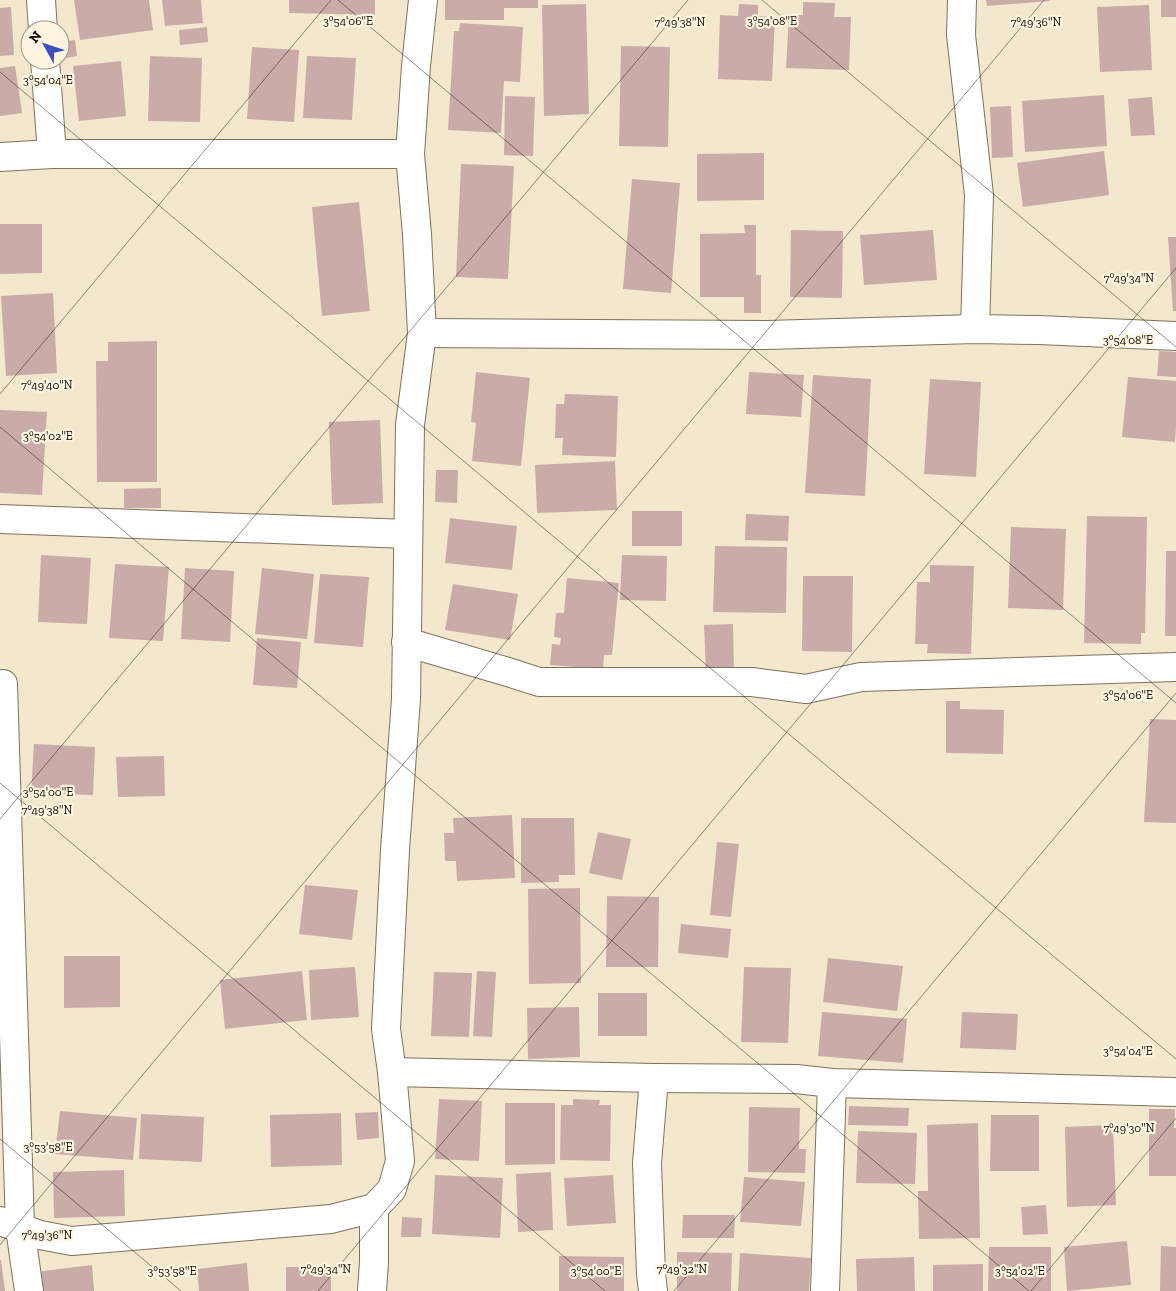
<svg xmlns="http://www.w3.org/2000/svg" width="1176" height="1291" viewBox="0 0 1176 1291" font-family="'Zilla Slab',serif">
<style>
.building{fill:#c9aba7}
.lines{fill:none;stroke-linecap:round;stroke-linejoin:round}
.street-casing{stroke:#7d725c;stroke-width:30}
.street{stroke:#fff;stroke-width:28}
.ticks{fill:none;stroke:#0f0b04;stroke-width:1;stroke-opacity:0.45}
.ticks-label{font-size:12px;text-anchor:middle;fill:#0f0b04;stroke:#fef5e1;stroke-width:4.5;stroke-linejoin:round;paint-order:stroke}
</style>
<rect width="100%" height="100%" fill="#f3e8ce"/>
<!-- building -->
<g class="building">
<path d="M 74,0 L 149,0 L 153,30 L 80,40 Z"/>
<path d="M 162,0 L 201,0 L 203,23 L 165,26 Z"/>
<path d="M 289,0 L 375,0 L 375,15 L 289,13 Z"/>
<path d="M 445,0 L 538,0 L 538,8 L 504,8 L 504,20 L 445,20 Z"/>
<path d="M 986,0 L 1050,0 L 1050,1 L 987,6 Z"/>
<rect x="1161" y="0" width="15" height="17"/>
<path d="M 803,2 L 835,3 L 834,17 L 851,17 L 849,70 L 786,68 L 789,15 L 803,15 Z"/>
<path d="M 586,4 L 589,114 L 544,116 L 542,5 Z"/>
<path d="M 739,4 L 758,5 L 758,16 L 775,17 L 772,81 L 718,79 L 720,15 L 738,16 Z"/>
<path d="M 1149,5 L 1152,70 L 1100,72 L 1097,7 Z"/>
<path d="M 11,7 L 14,55 L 0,56 L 0,8 Z"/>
<path d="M 460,23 L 523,27 L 520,82 L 504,81 L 501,133 L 448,130 L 454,31 L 459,31 Z"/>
<path d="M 207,27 L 208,42 L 180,45 L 179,30 Z"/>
<path d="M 75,40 L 77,56 L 60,59 L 60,42 Z"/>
<path d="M 621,46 L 670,47 L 668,147 L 619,146 Z"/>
<path d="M 252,47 L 299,50 L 294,122 L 247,119 Z"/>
<path d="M 150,56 L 202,58 L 200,122 L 148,121 Z"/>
<path d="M 307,56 L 356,58 L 352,120 L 303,118 Z"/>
<path d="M 121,61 L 126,116 L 79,121 L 73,66 Z"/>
<path d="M 15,66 L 22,113 L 0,116 L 0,68 Z"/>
<path d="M 1104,95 L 1107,146 L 1025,152 L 1022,101 Z"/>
<path d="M 505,96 L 535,97 L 533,156 L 504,155 Z"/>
<path d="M 1152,97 L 1155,135 L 1131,136 L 1128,99 Z"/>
<path d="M 1011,106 L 1013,157 L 992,158 L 990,107 Z"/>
<path d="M 1104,151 L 1109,195 L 1023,207 L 1017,163 Z"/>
<path d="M 764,153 L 764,200 L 697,201 L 697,154 Z"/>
<path d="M 461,164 L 514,166 L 508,279 L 456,277 Z"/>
<path d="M 632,179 L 680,183 L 671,293 L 623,289 Z"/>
<path d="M 359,202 L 370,311 L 322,316 L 312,207 Z"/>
<path d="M 0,224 L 42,224 L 42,273 L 0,274 Z"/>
<path d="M 744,225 L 756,225 L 756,275 L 761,275 L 761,313 L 744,313 L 744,297 L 700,297 L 700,234 L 745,233 Z"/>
<path d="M 791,230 L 843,231 L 842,298 L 790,297 Z"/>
<path d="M 933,230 L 937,280 L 864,285 L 860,235 Z"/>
<path d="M 1168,237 L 1176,237 L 1176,311 L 1173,311 Z"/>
<path d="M 53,293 L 57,373 L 6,376 L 1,296 Z"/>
<path d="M 157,341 L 157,482 L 97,482 L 96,361 L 108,361 L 108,342 Z"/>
<path d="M 1159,351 L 1176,352 L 1176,377 L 1157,376 Z"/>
<path d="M 476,372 L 530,378 L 521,466 L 472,461 L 476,423 L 471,422 Z"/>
<path d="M 749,372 L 804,375 L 801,417 L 746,414 Z"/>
<path d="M 813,375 L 871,379 L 865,496 L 805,493 Z"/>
<path d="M 1128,377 L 1176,381 L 1176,427 L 1175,442 L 1122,437 Z"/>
<path d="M 930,379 L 981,382 L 976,477 L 924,474 Z"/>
<path d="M 565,394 L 618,396 L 616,457 L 562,455 L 563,438 L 555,438 L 556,404 L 564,404 Z"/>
<path d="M 0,410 L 47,412 L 42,495 L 0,493 Z"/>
<path d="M 380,420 L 383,503 L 332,505 L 329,422 Z"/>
<path d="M 615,461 L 617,510 L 537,513 L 535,465 Z"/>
<path d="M 436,470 L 458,470 L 457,503 L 435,502 Z"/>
<path d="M 161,488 L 161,508 L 124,508 L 124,489 Z"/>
<rect x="632" y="511" width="50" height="35"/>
<path d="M 746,514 L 789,516 L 788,541 L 745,540 Z"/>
<path d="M 1087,516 L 1147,517 L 1145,633 L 1141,633 L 1141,644 L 1084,643 Z"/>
<path d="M 450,518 L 517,526 L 512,570 L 445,563 Z"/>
<path d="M 1011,527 L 1066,529 L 1063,610 L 1008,608 Z"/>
<path d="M 715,546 L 787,547 L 786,613 L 713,612 Z"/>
<path d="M 1166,551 L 1176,551 L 1176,636 L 1165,636 Z"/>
<path d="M 41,555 L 91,558 L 87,624 L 38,622 Z"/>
<path d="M 622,555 L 667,556 L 666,601 L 620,600 Z"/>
<path d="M 115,564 L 169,567 L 163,641 L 109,638 Z"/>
<path d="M 930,565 L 974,566 L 971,654 L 927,653 L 928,644 L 915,644 L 917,582 L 930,582 Z"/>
<path d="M 185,568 L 234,571 L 230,642 L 181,639 Z"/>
<path d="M 262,568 L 314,574 L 307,639 L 255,634 Z"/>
<path d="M 320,574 L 369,577 L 363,647 L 314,643 Z"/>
<path d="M 803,576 L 853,576 L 852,652 L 802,651 Z"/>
<path d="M 567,578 L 619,583 L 612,655 L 604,655 L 603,669 L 550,665 L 552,644 L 560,645 L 561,638 L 554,637 L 556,613 L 564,613 Z"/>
<path d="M 453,584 L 518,594 L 510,640 L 445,630 Z"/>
<path d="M 733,624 L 734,672 L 706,673 L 704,625 Z"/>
<path d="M 257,638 L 301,642 L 297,688 L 253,685 Z"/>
<path d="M 946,701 L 960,701 L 960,709 L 1004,710 L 1003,754 L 946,753 Z"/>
<path d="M 1150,719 L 1176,720 L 1176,823 L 1144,822 Z"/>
<path d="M 34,744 L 95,747 L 93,795 L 31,793 Z"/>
<path d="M 164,756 L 165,796 L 118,797 L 116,757 Z"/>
<path d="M 512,815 L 515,878 L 457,881 L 456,861 L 445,861 L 444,833 L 454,833 L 453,818 Z"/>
<path d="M 521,818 L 574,818 L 575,875 L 559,875 L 559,882 L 521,883 Z"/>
<path d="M 598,832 L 631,839 L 622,880 L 589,873 Z"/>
<path d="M 717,842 L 739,844 L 731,917 L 710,915 Z"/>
<path d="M 305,885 L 358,890 L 352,940 L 299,934 Z"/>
<path d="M 580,888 L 581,983 L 529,984 L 528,889 Z"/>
<path d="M 607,896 L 659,897 L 658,967 L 606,967 Z"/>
<path d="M 681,924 L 731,929 L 728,958 L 678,953 Z"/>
<path d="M 64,956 L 120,956 L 120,1007 L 64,1008 Z"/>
<path d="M 828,958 L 903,966 L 897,1011 L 823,1002 Z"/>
<path d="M 355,967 L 359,1017 L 311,1020 L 309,970 Z"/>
<path d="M 744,967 L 791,968 L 788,1043 L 741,1042 Z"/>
<path d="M 302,971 L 307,1020 L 225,1029 L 220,980 Z"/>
<path d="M 477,971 L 496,972 L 492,1037 L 473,1036 Z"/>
<path d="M 434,972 L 472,973 L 469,1037 L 431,1036 Z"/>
<rect x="598" y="993" width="49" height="43"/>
<path d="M 579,1007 L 580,1057 L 528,1059 L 527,1008 Z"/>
<path d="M 822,1012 L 907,1019 L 903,1063 L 818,1056 Z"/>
<path d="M 962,1012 L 1018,1014 L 1016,1050 L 960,1048 Z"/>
<path d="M 439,1099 L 482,1101 L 479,1161 L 435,1159 Z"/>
<path d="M 573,1099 L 600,1100 L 599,1105 L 611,1105 L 610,1161 L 560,1160 L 561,1105 L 573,1105 Z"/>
<path d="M 505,1103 L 555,1103 L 555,1164 L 505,1165 Z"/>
<path d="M 849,1106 L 909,1108 L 908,1126 L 848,1125 Z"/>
<path d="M 749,1107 L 800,1108 L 799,1149 L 806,1149 L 805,1173 L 748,1172 Z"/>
<path d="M 1149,1109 L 1175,1109 L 1174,1128 L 1176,1128 L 1176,1176 L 1149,1176 Z"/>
<path d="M 60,1111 L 137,1118 L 133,1160 L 55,1154 Z"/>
<path d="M 378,1112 L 379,1138 L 357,1140 L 355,1113 Z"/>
<path d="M 341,1113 L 342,1165 L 271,1167 L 270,1115 Z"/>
<path d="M 141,1114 L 204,1117 L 202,1162 L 139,1159 Z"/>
<path d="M 991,1115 L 1039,1115 L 1039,1171 L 990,1171 Z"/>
<path d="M 978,1123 L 980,1238 L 919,1239 L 918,1191 L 928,1191 L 927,1125 Z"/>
<path d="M 1113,1125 L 1116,1205 L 1067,1207 L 1065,1127 Z"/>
<path d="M 858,1131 L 917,1133 L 915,1184 L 856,1183 Z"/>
<path d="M 124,1170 L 125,1216 L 54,1218 L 53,1172 Z"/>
<path d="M 551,1172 L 553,1230 L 518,1232 L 516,1174 Z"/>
<path d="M 435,1175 L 503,1178 L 500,1238 L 432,1234 Z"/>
<path d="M 613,1175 L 616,1223 L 567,1226 L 564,1178 Z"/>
<path d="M 744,1177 L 805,1182 L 801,1226 L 740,1222 Z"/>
<path d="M 1046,1205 L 1048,1234 L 1023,1235 L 1021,1207 Z"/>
<path d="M 683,1215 L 735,1215 L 734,1238 L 682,1238 Z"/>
<path d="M 402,1217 L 422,1218 L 421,1237 L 401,1237 Z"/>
<path d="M 1127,1241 L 1131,1285 L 1067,1291 L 1064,1247 Z"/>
<path d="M 1161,1246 L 1176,1247 L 1176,1291 L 1160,1291 Z"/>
<path d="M 989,1247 L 1051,1247 L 1051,1291 L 988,1291 Z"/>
<path d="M 677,1252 L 732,1253 L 731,1291 L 677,1291 Z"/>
<path d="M 740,1253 L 811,1258 L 809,1291 L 738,1291 Z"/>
<path d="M 559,1256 L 624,1257 L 624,1291 L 559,1291 Z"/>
<path d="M 914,1257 L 915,1291 L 857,1291 L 856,1259 Z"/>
<path d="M 0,1260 L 1,1260 L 5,1291 L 0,1291 Z"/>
<path d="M 247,1263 L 249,1291 L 199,1291 L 197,1269 Z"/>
<path d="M 983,1264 L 983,1291 L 933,1291 L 933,1265 Z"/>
<path d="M 92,1265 L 94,1291 L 37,1291 L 35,1272 Z"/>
<rect x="286" y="1267" width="45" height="24"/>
</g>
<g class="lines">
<!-- street casing -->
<g class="street-casing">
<g id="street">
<path d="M 41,0 L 43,30"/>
<path d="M 962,0 L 961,35 L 979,195 L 975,329"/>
<path d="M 45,60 L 52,154"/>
<path d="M 0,157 L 52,154 L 410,154"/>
<path d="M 422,333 L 767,335 L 975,329 L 1039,330 L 1176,336"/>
<path d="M 0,519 L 408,534"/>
<path d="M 406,642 L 508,672 L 539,682 L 752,682 L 806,689 L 861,677 L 1176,667"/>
<path d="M 3,684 L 20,1228 L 29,1291"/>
<path d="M 392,1072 L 654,1078 L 796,1079 L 832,1083 L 1176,1092"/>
<path d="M 0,1221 L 40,1235 L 72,1241 L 331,1219 L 374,1208 L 392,1189 L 400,1161 L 392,1072 L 386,1029 L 395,850 L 406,699 L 410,425 L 422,333 L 417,234 L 410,154 L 416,66 L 423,0"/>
<path d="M 372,1291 L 374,1262 L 374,1208"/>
<path d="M 653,1291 L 651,1274 L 647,1163 L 654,1078"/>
<path d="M 825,1291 L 832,1083"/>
</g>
</g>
<!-- street -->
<use href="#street" class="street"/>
</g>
<!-- ticks -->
<path class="ticks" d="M 338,0 L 1176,703M 762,0 L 1176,347M 0,72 L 1176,1059M 0,394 L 331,0M 0,427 L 1029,1291M 0,783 L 605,1291M 0,819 L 688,0M 0,1139 L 181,1291M 0,1245 L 1044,0M 318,1291 L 1176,268M 674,1291 L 1176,693M 1031,1291 L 1176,1118"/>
<g class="ticks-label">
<text x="348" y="25">3°54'06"E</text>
<text x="772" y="25">3°54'08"E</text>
<text x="680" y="26">7°49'38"N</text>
<text x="1036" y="26">7°49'36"N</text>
<text x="48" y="84">3°54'04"E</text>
<text x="1129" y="282">7°49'34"N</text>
<text x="1128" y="344">3°54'08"E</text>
<text x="47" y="389">7°49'40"N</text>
<text x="48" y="440">3°54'02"E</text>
<text x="1128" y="699">3°54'06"E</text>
<text x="48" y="796">3°54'00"E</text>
<text x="47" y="814">7°49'38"N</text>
<text x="1128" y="1055">3°54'04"E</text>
<text x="1129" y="1132">7°49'30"N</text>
<text x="48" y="1151">3°53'58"E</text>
<text x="47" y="1239">7°49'36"N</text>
<text x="326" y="1273">7°49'34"N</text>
<text x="682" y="1273">7°49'32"N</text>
<text x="172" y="1275">3°53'58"E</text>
<text x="596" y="1275">3°54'00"E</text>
<text x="1020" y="1275">3°54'02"E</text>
</g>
<!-- north arrow -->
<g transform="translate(45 45) rotate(310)"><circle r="24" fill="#fef5e1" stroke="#9e9789"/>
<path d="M0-4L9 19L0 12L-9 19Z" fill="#3c4fc2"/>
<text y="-8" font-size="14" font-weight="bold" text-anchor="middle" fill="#0f0b04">N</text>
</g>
</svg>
